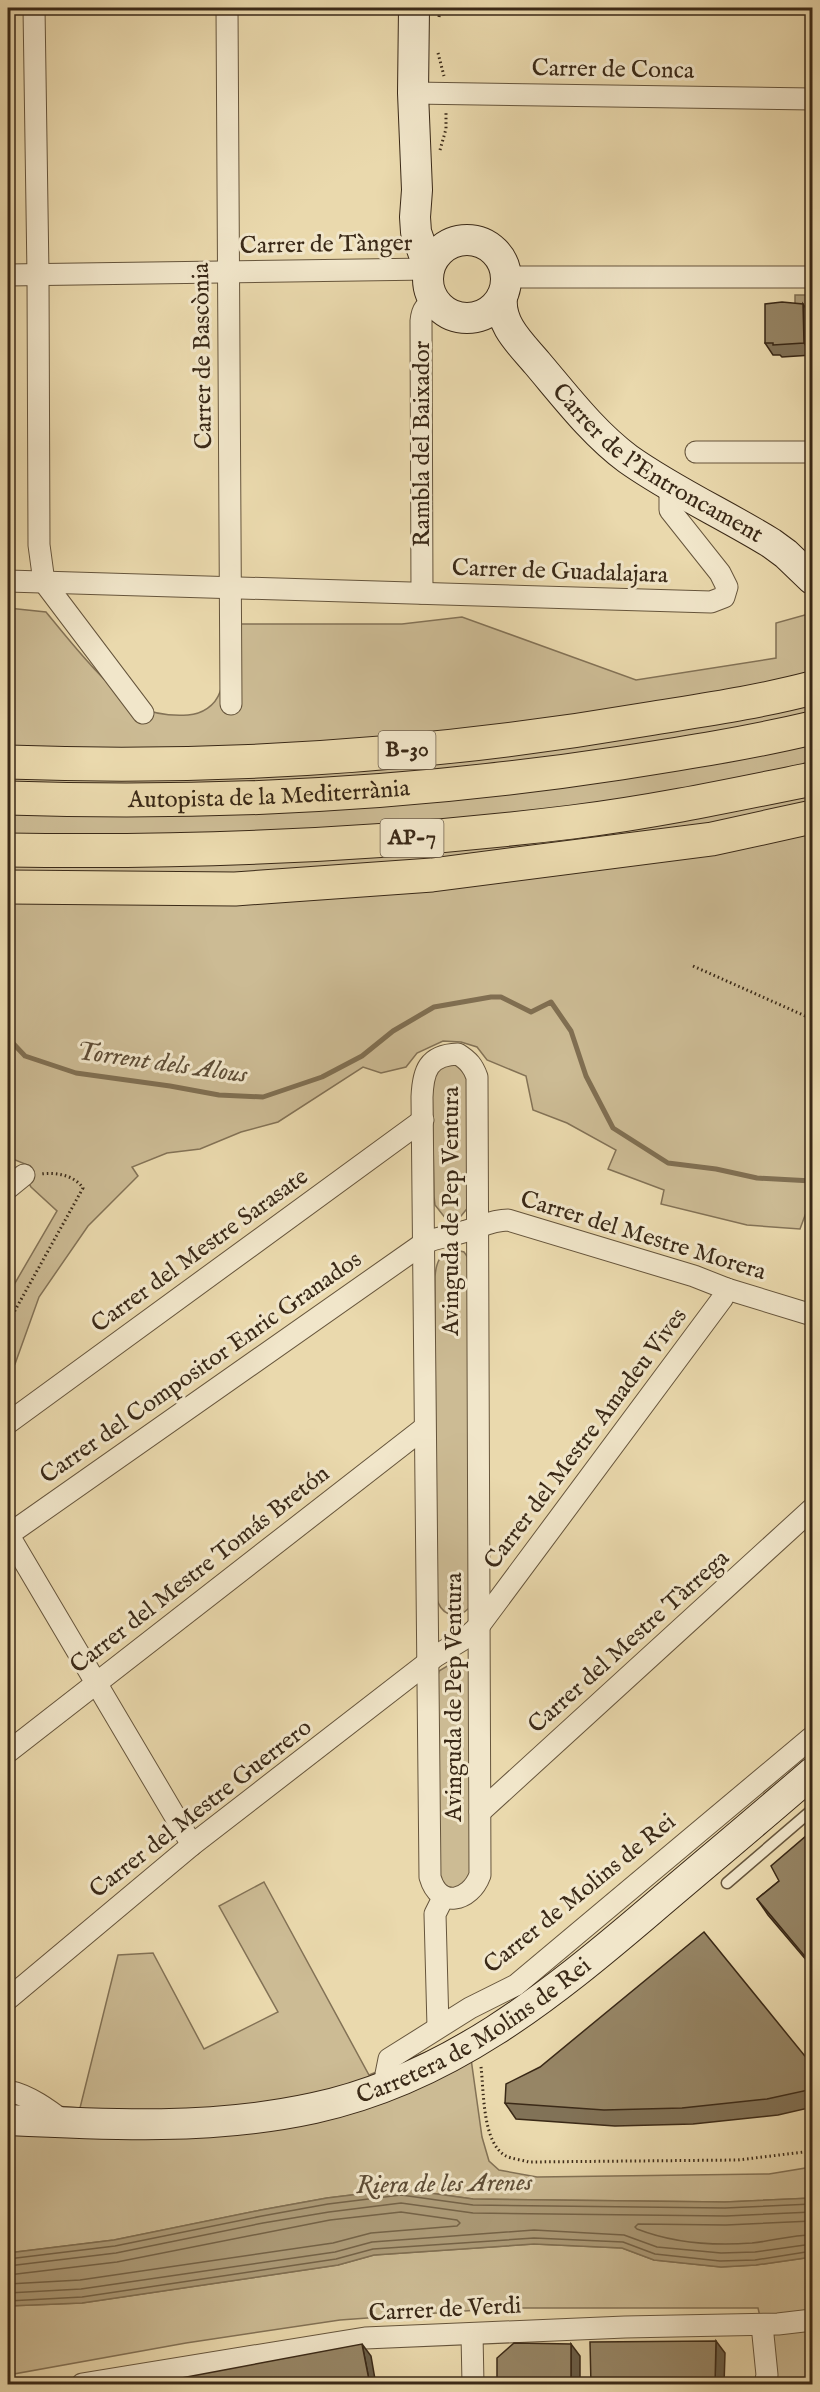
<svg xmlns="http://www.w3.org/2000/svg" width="820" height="2392" viewBox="0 0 820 2392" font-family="'IM FELL English',serif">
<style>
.green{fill:#ccbb94;stroke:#837256;stroke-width:1.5}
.water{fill:#ae9d7a;stroke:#806f52;stroke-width:1.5}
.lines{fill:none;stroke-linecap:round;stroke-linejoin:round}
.shore{stroke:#746348;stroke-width:1.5}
.stream{stroke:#806f52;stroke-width:5}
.lane-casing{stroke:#66553c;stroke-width:13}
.street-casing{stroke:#66553c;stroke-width:23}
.secondary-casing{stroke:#3a2917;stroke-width:32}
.highway-casing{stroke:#3a2917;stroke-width:35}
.path{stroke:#3a2917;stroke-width:3;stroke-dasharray:1.5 3;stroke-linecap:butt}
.lane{stroke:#f1e6ca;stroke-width:10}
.street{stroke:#f1e6ca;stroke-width:21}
.secondary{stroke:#f1e6ca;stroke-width:30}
.highway{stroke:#ead9ad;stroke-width:33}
.wall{fill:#817257;stroke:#3a2917;stroke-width:1.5}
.shaded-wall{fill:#695d47;stroke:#3a2917;stroke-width:1.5}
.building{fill:#968565;stroke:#3a2917;stroke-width:1.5}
.labels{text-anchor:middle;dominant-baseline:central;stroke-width:6;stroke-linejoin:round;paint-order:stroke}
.shield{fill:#f1e6ca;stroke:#71624d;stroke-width:1.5}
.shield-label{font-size:22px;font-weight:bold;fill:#3a2917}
.street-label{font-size:24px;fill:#3a2917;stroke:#f1e6ca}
.water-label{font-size:26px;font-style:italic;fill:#5d4c35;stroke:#f1e6ca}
</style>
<rect width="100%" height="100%" fill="#ead9ad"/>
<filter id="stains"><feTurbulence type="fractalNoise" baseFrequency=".00333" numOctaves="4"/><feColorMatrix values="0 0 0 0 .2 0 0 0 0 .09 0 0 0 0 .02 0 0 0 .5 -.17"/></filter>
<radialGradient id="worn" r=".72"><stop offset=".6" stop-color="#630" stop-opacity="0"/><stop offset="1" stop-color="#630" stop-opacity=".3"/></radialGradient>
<!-- green -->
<g class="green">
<path d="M 8,608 L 46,612 C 69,640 108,690 139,707 C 154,714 173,716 188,715 C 202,714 215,706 220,692 C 227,671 223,646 223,624 L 402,624 L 462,617 L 636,680 L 776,658 L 776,623 L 812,613 L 812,1202 L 810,1202 L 800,1229 L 747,1225 L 661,1204 L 664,1190 L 608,1169 L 616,1150 L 567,1123 L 533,1110 L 526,1076 L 487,1060 L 477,1047 L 461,1042 L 443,1041 L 417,1053 L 406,1067 L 381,1073 L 363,1067 L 278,1122 L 241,1132 L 200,1149 L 167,1153 L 132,1167 L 138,1176 L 88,1226 L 39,1297 L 15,1364 L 8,1370 L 8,1295 L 57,1211 L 31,1187 L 24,1175 L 30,1166 L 8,1157 Z"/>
<path d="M 448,1063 L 457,1065 L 466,1076 L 469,1087 L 470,1205 L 461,1216 L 446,1219 L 435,1205 L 434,1196 L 432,1079 L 440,1068 Z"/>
<path d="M 456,1250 L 464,1252 L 469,1259 L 469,1608 C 455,1622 440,1614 436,1596 L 435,1277 C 436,1262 440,1252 456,1250 Z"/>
<path d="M 454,1662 C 464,1663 467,1666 471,1675 L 471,1882 L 450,1890 L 436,1876 L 437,1680 L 439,1671 Z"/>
<path d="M 264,1882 L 369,2075 L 434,2049 L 467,2030 L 482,2137 L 489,2161 L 499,2170 L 537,2177 L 769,2174 L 812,2167 L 812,2198 L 725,2202 L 473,2199 L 401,2189 L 327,2198 L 261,2210 L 114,2240 L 8,2253 L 8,2102 L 80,2108 L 118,1955 L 153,1953 L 204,2049 L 278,2012 L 219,1906 Z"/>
<path d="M 534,2244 L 622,2248 L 654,2260 L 721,2267 L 756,2265 L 812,2257 L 812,2384 L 765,2384 L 762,2325 L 758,2308 L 506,2308 L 340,2320 L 186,2343 L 8,2375 L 8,2306 L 82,2303 L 338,2265 L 374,2255 Z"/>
</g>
<!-- water -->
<g class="water">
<path d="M 795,295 L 812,295 L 812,308 L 795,305 Z"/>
<path d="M 401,2189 L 473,2199 L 725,2202 L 812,2198 L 812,2257 L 756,2265 L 721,2267 L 654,2260 L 622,2248 L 534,2244 L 374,2255 L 338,2265 L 82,2303 L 8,2306 L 8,2253 L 114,2240 L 261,2210 L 327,2198 Z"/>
</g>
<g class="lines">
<!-- shore -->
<g class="shore">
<path d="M 812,2221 L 726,2225 L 638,2224 L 635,2227 L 637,2229 C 673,2243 713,2246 752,2243 C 772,2241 792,2235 812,2235"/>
<path d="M 8,2259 L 115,2246 L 262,2216 L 328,2204 L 401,2195 L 473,2205 L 725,2208 L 812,2204"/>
<path d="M 8,2266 L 116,2253 L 263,2223 L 329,2212 L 401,2203 L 473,2213 L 726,2216 L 812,2212"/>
<path d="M 8,2275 L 117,2262 L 330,2220 L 401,2212 L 457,2220 L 460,2223 L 457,2226 L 371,2233 L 333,2243 L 80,2280 L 8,2284"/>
<path d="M 8,2293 L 81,2289 L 335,2252 L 372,2242 L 534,2230 L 624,2235 L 657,2247 L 721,2253 L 755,2252 L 812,2244"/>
<path d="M 8,2301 L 82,2297 L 336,2259 L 373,2249 L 534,2238 L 623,2242 L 655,2254 L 720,2261 L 755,2260 L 812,2251"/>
</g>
<!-- stream -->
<path class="stream" d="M 8,1038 L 25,1056 L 76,1073 L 170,1086 L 219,1095 L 263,1097 L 322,1077 L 362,1056 L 393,1031 L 434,1007 L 491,997 L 501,997 L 531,1012 L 551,1002 L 571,1031 L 586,1076 L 613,1128 L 668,1163 L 716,1169 L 757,1178 L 812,1181"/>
<!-- lane casing -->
<g class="lane-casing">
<path id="lane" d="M 727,1883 L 812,1810"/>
</g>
<!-- street casing -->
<g class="street-casing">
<g id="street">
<path d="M 34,8 L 38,275 L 39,545 L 44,582 L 143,713"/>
<path d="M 227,8 L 231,704"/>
<path d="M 413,93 L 812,99"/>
<path d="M 8,275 L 429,269"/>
<path d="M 506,282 L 516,277 L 812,277"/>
<path d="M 696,452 L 812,452"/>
<path d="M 8,581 L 711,602 L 724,597 L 727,587 L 720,573 L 670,510 L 670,484"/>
<path d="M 422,593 L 421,321 C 422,310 425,305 436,302"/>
<path d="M 458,1054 C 469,1061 473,1066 477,1077 L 480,1875 C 470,1902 439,1909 430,1877 L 422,1097 C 423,1071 428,1055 458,1054 Z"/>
<path d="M 8,1188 L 24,1175"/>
<path d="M 8,1423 L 423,1120"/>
<path d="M 8,1534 L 192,1845"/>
<path d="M 8,1535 L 424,1243 C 438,1237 451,1236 466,1231 C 480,1227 492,1220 508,1220 L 694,1276 L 727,1289 L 812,1315"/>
<path d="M 8,1752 L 424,1428"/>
<path d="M 480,1812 L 812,1509"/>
<path d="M 8,1999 L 192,1845 L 436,1656 L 467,1637 L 479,1626 L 722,1299 L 727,1289"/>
<path d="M 438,2027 L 435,1914 L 443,1898"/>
<path d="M 388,2086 L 386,2074 L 389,2059 L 470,2008 L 516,1985 L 812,1737"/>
<path d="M 8,2091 C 29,2095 49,2110 66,2123"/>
<path d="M 762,2325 L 767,2375 L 765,2384"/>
<path d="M 472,2334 L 473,2384"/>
<path d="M 82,2384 L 365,2338 L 625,2327 L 778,2324 L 812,2320"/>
</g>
</g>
<!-- secondary casing -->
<g class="secondary-casing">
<g id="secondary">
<path d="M 414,8 L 413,93 L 417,190 L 415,217 L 416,232 L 429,269"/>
<circle cx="467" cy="279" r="39"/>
<path id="s1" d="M 502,297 C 499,324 520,343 537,363 C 565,396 593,433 628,459 C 673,491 724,514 771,543 L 786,554 L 812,579"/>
<path id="s2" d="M 8,2120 C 110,2125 213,2130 314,2108 C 448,2079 550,1996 651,1910 C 705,1864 759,1819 812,1773"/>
</g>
</g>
<!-- highway casing -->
<g class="highway-casing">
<g id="highway">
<path d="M 8,762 C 221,770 437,755 648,719 C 703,710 759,702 812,688"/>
<path id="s3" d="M 8,798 C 213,805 418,794 621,763 C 685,753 749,743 812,728"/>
<path d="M 8,850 C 196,853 385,845 572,822 C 653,812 733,795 812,779"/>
<path d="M 8,887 L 235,889 L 432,875 L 712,839 L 812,817"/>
</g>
</g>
<!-- path -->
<g class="path">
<path d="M 439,17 L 440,8"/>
<path d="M 438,53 L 444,76"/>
<path d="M 440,150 L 446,129 L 446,112"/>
<path d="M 693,966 L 812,1019"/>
<path d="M 8,1323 L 83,1188 C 74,1175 56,1172 41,1174"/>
<path d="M 481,2067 C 484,2091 482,2143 506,2156 C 512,2159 522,2160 529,2162 L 738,2160 L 812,2151"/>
</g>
<!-- lane -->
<use href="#lane" class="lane"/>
<!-- street -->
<use href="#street" class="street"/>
<!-- secondary -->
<use href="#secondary" class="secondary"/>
<!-- highway -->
<use href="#highway" class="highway"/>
</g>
<!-- wall -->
<g class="wall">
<path d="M 811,316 L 812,355 L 782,357 L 780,355 L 773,355 L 765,343 Z"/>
<path d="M 813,1830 L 813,1968 L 768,1915 L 757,1899 L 779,1881 Z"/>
<path d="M 813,2066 L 813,2107 L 778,2115 L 693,2124 L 615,2126 L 516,2119 L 505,2103 Z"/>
</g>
<!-- shaded-wall -->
<g class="shaded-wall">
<path d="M 803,304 L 811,316 L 812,355 L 804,343 Z"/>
<path d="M 716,2341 L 725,2353 L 724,2385 L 715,2385 Z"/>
<path d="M 362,2344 L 371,2356 L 376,2385 L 370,2385 Z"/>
<path d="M 571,2344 L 580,2356 L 580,2385 L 571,2385 Z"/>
</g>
<!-- building -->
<g class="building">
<path d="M 782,302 L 803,304 L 804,343 L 773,345 L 773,343 L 765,343 L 765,304 Z"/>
<path d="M 813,1830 L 813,1966 L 757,1899 L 779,1881 L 771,1866 Z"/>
<path d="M 704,1932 L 813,2066 L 813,2089 L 767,2099 L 682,2108 L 604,2110 L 505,2103 L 506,2084 L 540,2067 Z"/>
<path d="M 716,2341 L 715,2385 L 591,2385 L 590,2342 Z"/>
<path d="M 514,2343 L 571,2344 L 571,2385 L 497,2385 L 497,2358 Z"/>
<path d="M 362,2344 L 370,2385 L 144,2385 Z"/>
</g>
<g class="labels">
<!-- shield labels -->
<g class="shield">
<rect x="378.5" y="731" width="57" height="38" rx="4.5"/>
<rect x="380.5" y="819" width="63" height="38" rx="4.5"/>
</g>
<g class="shield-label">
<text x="407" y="750">B-30</text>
<text x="412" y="838">AP-7</text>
</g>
<!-- street labels -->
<g class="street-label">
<text transform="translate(613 70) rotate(1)">Carrer de Conca</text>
<text transform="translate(326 245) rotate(-1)">Carrer de Tànger</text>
<text transform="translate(203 356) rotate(-91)">Carrer de Bascònia</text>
<text transform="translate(422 444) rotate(-90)">Rambla del Baixador</text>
<text stroke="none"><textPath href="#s1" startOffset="236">Carrer de l'Entroncament</textPath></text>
<text transform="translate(560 572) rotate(2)">Carrer de Guadalajara</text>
<text stroke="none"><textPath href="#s3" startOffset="261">Autopista de la Mediterrània</textPath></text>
<text transform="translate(451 1211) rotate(-90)">Avinguda de Pep Ventura</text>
<text transform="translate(643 1236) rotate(17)">Carrer del Mestre Morera</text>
<text transform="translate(200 1251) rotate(-36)">Carrer del Mestre Sarasate</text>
<text transform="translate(201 1368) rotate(-35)">Carrer del Compositor Enric Granados</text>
<text transform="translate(586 1439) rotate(-53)">Carrer del Mestre Amadeu Vives</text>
<text transform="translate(200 1570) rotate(-38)">Carrer del Mestre Tomás Bretón</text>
<text transform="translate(629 1642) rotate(-42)">Carrer del Mestre Tàrrega</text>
<text transform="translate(454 1697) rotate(-90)">Avinguda de Pep Ventura</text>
<text transform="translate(201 1809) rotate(-38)">Carrer del Mestre Guerrero</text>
<text transform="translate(580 1894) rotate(-39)">Carrer de Molins de Rei</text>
<text stroke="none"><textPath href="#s2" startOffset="486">Carretera de Molins de Rei</textPath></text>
<text transform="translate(445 2310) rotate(-3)">Carrer de Verdi</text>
</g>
<!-- water labels -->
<g class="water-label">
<text transform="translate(162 1063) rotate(8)">Torrent dels Alous</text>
<text transform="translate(444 2184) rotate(-1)">Riera de les Arenes</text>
</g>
</g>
<!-- margin -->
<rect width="820" height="2392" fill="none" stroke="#ead9ad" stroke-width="30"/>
<rect x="9" y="9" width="802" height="2374" fill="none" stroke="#3a2917" stroke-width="3"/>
<rect x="15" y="15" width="790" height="2362" fill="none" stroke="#3a2917" stroke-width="1.5"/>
<rect width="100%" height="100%" filter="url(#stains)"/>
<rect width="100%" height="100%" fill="url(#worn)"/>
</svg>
